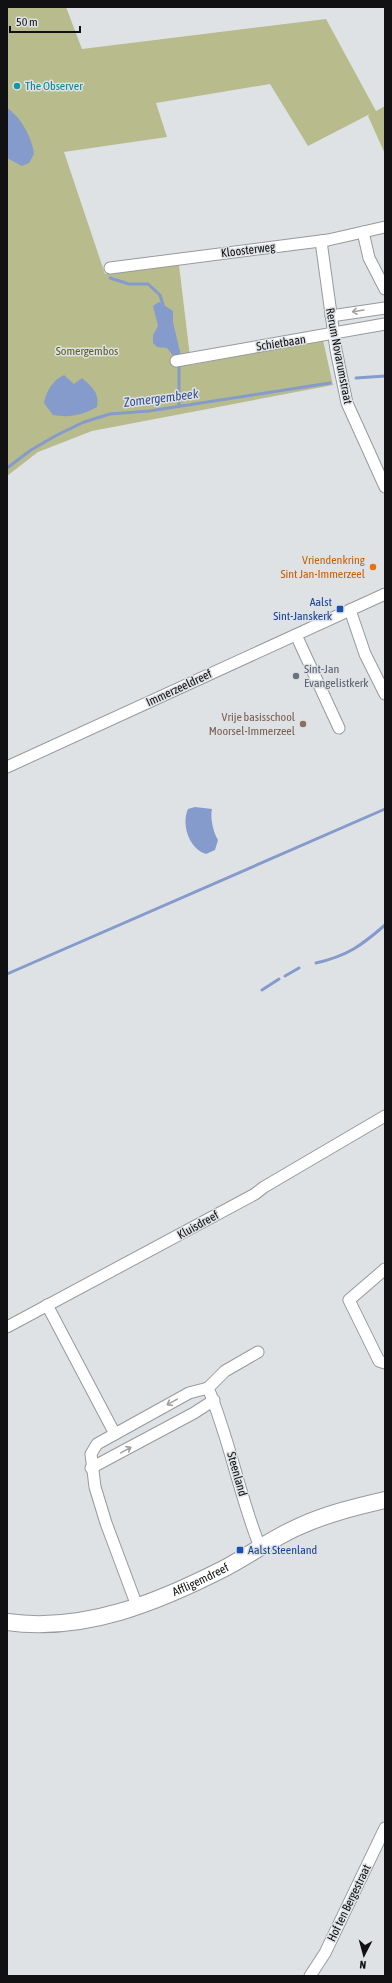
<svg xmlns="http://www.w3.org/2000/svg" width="392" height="1983" viewBox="0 0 392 1983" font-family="'Asap Condensed',sans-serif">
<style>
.green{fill:#b8bc8c}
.water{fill:#849bcc}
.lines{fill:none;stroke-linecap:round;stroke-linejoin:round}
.stream{stroke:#849bcc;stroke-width:3}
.street-casing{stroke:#979a9d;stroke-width:13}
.secondary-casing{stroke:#979a9d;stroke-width:18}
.street{stroke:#fff;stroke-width:11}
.secondary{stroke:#fff;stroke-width:16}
.oneway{stroke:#a0a0a1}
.culture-dot{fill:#0f9aa8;stroke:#dfe2e5;stroke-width:1.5}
.food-dot{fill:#e8710a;stroke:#dfe2e5;stroke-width:1.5}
.transit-dot{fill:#1a4fb4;stroke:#dfe2e5;stroke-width:1.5}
.worship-dot{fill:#6b7280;stroke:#dfe2e5;stroke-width:1.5}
.education-dot{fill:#8d6e63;stroke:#dfe2e5;stroke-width:1.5}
.labels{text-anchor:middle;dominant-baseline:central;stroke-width:3;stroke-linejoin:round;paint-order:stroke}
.culture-label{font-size:12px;fill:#0d838f;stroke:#dfe2e5;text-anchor:start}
.street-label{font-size:12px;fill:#111113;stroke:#dfe2e5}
.park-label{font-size:12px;fill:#595c1c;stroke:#dfe2e5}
.food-label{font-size:12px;fill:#c56008;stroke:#dfe2e5;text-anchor:end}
.transit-label{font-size:12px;fill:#164399;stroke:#dfe2e5;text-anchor:end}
.worship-label{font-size:12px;fill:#5b616d;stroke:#dfe2e5;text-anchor:start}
.education-label{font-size:12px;fill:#785e54;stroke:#dfe2e5;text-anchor:end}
.water-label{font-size:13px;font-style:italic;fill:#37518f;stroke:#dfe2e5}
</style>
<rect width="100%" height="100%" fill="#dfe2e5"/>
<!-- green -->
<path class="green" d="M 7,7 L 66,7 L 82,49 L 326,19 L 376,111 L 385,106 L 385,154 L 368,116 L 370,114 L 308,146 L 270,84 L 156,103 L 167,137 L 64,152 L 105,274 L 179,265 L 191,365 L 323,340 L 333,385 L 92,431 L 38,452 L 7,476 Z"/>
<!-- water -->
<g class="water">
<path d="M 7,108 C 21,117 32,138 34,154 L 29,163 L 22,166 L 7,158 Z"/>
<path d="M 159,302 L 173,311 L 173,322 L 181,356 L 175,358 L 167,348 L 157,347 L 153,343 L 153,335 L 158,326 L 153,306 Z"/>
<path d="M 64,375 L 74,384 L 82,378 C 92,387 100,393 97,407 C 83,415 69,418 53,415 L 44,403 C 46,391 53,380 64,375 Z"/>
<path d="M 195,807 L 212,809 C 210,817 213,832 218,840 L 215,850 L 206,854 C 189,849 181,824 188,809 Z"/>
</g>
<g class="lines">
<!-- stream -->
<g class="stream">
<path d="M 110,278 L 129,284 L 148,284 L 160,295 L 164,308"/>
<path d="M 179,367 L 179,406"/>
<path d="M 356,378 L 385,376"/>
<path d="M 7,468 L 31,450 L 57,435 L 84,422 L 110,414 L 149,411 L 330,383"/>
<path d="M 316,963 C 347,956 361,946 385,925"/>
<path d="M 7,974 L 385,809"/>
<path d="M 285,976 L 299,968"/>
<path d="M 262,990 L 279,979"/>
</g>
<!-- street casing -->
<g class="street-casing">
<g id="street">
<path d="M 363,232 L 369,258 L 385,289"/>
<path d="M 321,241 L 336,350 L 347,403 L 385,487"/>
<path d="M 110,268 L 328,240 L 385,227"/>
<path d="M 331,316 L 385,308"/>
<path d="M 176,361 L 385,324"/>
<path d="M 350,610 L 365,654 L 385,694"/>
<path d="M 296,635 L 339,728"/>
<path d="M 7,767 L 385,594"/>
<path d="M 385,1269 L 349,1300 L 379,1361 L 385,1363"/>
<path d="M 47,1305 L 115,1434"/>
<path d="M 7,1327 L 255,1194 L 264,1187 L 385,1116"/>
<path d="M 258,1352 L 225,1371 L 208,1388 C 230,1440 239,1495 260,1547"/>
<path d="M 91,1468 L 194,1413 L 214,1400"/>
<path d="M 137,1606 L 106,1523 L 95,1487 L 91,1454 L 97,1444 L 115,1434 L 189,1393 L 208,1388"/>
<path d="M 310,1976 L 325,1953 L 385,1828"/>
</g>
</g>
<!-- secondary casing -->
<g class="secondary-casing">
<g id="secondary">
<path id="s1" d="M 7,1622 C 84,1633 159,1602 227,1567 C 251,1554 273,1538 298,1527 C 326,1514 355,1507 385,1500"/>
</g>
</g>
<!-- street -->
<use href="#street" class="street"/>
<!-- secondary -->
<use href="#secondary" class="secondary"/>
</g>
<!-- one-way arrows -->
<defs><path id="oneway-shaft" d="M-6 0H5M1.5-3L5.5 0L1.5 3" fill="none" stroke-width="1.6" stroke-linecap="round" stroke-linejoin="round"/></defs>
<g class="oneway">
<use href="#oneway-shaft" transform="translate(358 311) rotate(171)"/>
<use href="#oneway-shaft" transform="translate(172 1402) rotate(151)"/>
<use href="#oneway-shaft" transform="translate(126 1450) rotate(-29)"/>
</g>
<!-- markers -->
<circle class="culture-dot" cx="17" cy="86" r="4"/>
<circle class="food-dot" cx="373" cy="567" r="4"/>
<g class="transit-dot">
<rect x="336" y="605" width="8" height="8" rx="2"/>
<rect x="236" y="1546" width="8" height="8" rx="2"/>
</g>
<circle class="worship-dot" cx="296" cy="676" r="4"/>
<circle class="education-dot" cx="303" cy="724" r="4"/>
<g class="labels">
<!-- culture labels -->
<g class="culture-label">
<text x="25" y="86">The Observer</text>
</g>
<!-- street labels -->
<g class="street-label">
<text transform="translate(248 250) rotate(-7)">Kloosterweg</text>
<text transform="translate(281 343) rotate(-9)">Schietbaan</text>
<text transform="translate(339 356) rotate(79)">Rerum Novarumstraat</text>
<text transform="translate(179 688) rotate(-25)">Immerzeeldreef</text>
<text transform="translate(198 1225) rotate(-29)">Kluisdreef</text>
<text transform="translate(237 1474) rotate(74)">Steenland</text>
<text stroke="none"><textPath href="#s1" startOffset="201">Affligemdreef</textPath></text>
<text transform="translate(349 1903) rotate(-64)">Hof ten Bergestraat</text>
</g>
<!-- park labels -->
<g class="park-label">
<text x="87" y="351">Somergembos</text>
</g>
<!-- food labels -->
<g class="food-label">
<text x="365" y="560">Vriendenkring<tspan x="365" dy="14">Sint Jan-Immerzeel</tspan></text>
</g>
<!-- transit labels -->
<g class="transit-label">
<text x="332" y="602">Aalst<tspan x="332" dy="14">Sint-Janskerk</tspan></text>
<text x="248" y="1550" text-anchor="start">Aalst Steenland</text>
</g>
<!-- worship labels -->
<g class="worship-label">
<text x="304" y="669">Sint-Jan<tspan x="304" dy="14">Evangelistkerk</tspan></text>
</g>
<!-- education labels -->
<g class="education-label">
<text x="295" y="717">Vrije basisschool<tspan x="295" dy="14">Moorsel-Immerzeel</tspan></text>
</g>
<!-- water labels -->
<g class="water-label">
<text transform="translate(161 398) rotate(-7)">Zomergembeek</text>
</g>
</g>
<!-- border -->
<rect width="392" height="1983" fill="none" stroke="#111113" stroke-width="16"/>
<!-- north arrow -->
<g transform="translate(364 1955) rotate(186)" stroke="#dfe2e5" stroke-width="3" paint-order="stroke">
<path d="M0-3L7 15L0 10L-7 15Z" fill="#111113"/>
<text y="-6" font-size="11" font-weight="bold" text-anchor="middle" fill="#111113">N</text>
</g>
<!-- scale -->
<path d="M10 26v6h70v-6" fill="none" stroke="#111113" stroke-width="2"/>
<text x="16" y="26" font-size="12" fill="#111113" stroke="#dfe2e5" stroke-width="3" paint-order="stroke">50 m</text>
</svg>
